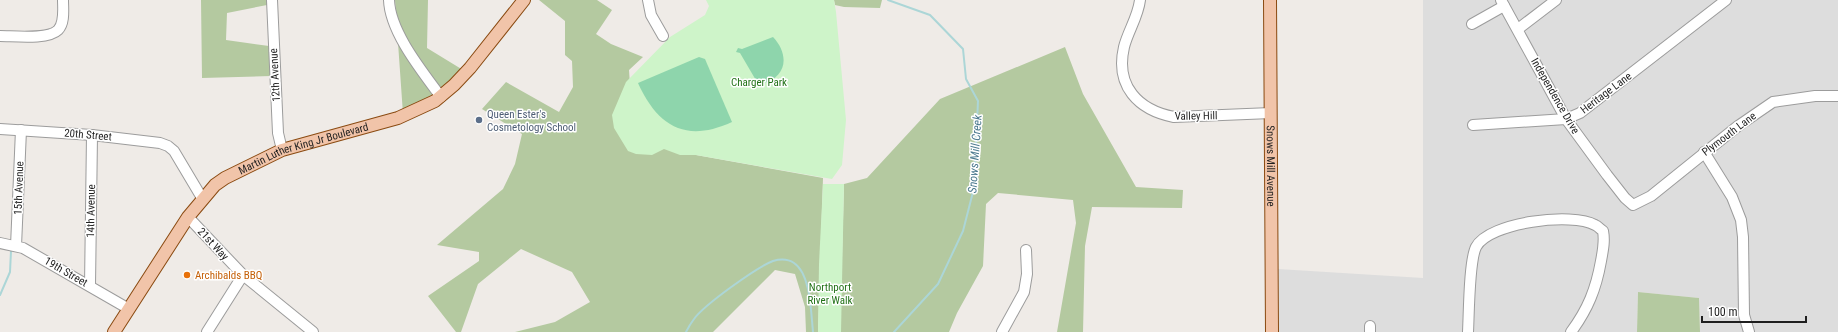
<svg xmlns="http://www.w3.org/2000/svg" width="1838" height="332" viewBox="0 0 1838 332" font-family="'Roboto Condensed',sans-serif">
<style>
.residential{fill:#ddd}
.forest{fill:#b4c9a0}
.park{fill:#cef4c9}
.pitch{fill:#8ed5ac}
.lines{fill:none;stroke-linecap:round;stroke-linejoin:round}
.stream{stroke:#acd6d7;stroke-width:2}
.minor-casing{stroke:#9c9c9c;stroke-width:12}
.major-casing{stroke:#8a4a11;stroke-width:14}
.minor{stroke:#fff;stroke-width:10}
.major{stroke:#f1c4a9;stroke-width:12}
.service-dot{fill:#5c6f8a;stroke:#fff;stroke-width:1.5}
.food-dot{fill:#e8710a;stroke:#fff;stroke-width:1.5}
.labels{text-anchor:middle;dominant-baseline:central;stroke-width:3;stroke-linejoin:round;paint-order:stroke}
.street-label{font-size:11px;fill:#1f1f1f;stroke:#fff}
.park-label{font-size:11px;fill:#227218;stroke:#fff}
.service-label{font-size:11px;fill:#4e5e75;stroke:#fff;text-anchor:start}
.food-label{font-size:11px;fill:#c56008;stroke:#fff;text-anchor:start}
.water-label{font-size:12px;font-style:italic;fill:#4c7a8f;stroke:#fff}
</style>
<rect width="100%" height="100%" fill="#efebe7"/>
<!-- residential -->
<path class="residential" d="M 1423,0 L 1838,0 L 1838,332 L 1700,332 L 1699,298 L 1638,292 L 1637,332 L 1279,332 L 1278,269 L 1423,278 Z"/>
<!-- forest -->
<g class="forest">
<path d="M 201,0 L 267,0 L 267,5 L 227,13 L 226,40 L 269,46 L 271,76 L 202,78 Z"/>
<path d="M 395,0 L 428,0 L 427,48 L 463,70 L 430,106 L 403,114 Z"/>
<path d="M 539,0 L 597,0 L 612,10 L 596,34 L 611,44 L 643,57 L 629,70 L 630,85 L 696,155 L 823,178 L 818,332 L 806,332 L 805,307 L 795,274 L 775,270 L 713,332 L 515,332 L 555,322 L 590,302 L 572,272 L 521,249 L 478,284 L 461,332 L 456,332 L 428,296 L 479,261 L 479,252 L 437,245 L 503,189 L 515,164 L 522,134 L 482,109 L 506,82 L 559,112 L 573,87 L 572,61 L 565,55 L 565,21 Z"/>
<path d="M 834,0 L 882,0 L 880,8 L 844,7 L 835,5 Z"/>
<path d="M 1065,47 L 1083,94 L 1136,187 L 1183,190 L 1182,208 L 1092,207 L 1085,246 L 1083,332 L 1057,332 L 1076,223 L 1073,200 L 998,193 L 986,204 L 983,266 L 957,313 L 949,332 L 840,332 L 844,184 L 867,178 L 940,99 Z"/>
<path d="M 1638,292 L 1699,298 L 1700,332 L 1637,332 Z"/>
</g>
<!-- park -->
<g class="park">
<path d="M 706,0 L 834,0 L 836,12 L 846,120 L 842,165 L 832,179 L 696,155 L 680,155 L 664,149 L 652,155 L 636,154 L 628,151 L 614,128 L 612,115 L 626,82 L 670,37 L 705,15 L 709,6 Z"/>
<path d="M 823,184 L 844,184 L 841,332 L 818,332 L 819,264 Z"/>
</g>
<!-- pitch -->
<g class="pitch">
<path d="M 773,37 C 790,55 787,78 761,84 L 757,82 L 740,53 L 736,52 L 738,48 L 742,49 Z"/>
<path d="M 699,57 L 705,59 L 732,122 C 686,143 658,127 638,83 Z"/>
</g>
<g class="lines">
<!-- stream -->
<g class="stream">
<path d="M 888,0 L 930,15 L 963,49 L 966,79 L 978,101 L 974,188 L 963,231 L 938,284 L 894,332"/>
<path d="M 0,295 L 10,272 L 11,251"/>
<path d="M 686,332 C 688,328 691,323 694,319 C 704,305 757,267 773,261 C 780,259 788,259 794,263 C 811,274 811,314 813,332"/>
</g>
<!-- minor casing -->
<g class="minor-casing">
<g id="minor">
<path d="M 272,0 L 278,133 L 282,150"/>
<path d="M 389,0 C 390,32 422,71 441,97"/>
<path d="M 648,0 L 651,15 L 663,36"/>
<path d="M 1140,0 C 1138,17 1128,31 1124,47 C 1115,86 1138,110 1174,117 L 1271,113"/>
<path d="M 1501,0 L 1566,119 L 1607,175 L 1625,198 L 1633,205 L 1651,196 L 1738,126 L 1773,102 L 1815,96 L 1838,96"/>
<path d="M 1472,24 L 1504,6"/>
<path d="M 1518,29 L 1556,0"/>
<path d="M 0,36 C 14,36 48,40 58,30 C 65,23 63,9 63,0"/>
<path d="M 1473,125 L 1566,119 L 1580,113 L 1726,0"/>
<path d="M 0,129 L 92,135 L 160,143 L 168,146 L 174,151 L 202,198"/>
<path d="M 1704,152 L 1732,197 L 1741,220 L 1743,237 L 1744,315 L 1749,332"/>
<path d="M 188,217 L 243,275 L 313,332"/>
<path d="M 0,243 L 23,248 L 129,309"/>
<path d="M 16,246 L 21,130"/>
<path d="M 90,286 L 92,135"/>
<path d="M 207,332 L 243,275"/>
<path d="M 1002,332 L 1024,292 L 1027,274 L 1026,250"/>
<path d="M 1370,332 L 1370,326"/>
<path d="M 1468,332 C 1469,314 1469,261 1476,247 C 1489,222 1573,212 1595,225 C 1598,226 1600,229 1603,231 C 1605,241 1603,250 1601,261 C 1596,289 1588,309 1571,332"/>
</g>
</g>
<!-- major casing -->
<g class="major-casing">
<g id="major">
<path id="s1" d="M 1270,0 L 1272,332"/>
<path id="s2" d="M 114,332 L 188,217 L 215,185 L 225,178 L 282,150 L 398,118 L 435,101 L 454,85 L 470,68 L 524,0"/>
</g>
</g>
<!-- minor -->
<use href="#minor" class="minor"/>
<!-- major -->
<use href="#major" class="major"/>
</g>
<!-- markers -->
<circle class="service-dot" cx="479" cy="120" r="4"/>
<circle class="food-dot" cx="187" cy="275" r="4"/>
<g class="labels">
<!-- street labels -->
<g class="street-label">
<text transform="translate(275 75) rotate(-93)">12th Avenue</text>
<text transform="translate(1606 93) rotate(-37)">Heritage Lane</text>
<text transform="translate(1555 96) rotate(60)">Independence Drive</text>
<text transform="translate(1196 116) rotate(-1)">Valley Hill</text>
<text transform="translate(1729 134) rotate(-37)">Plymouth Lane</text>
<text transform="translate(88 135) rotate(5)">20th Street</text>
<text stroke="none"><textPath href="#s2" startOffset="275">Martin Luther King Jr Boulevard</textPath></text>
<text stroke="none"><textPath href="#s1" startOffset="166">Snows Mill Avenue</textPath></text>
<text transform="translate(19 188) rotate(-88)">15th Avenue</text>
<text transform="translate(91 211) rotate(-89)">14th Avenue</text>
<text transform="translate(213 244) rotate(47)">21st Way</text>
<text transform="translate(66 272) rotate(30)">19th Street</text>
</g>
<!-- park labels -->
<g class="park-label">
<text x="759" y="82">Charger Park</text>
<text x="830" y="287">Northport<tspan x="830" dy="13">River Walk</tspan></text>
</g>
<!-- service labels -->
<g class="service-label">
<text x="487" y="114">Queen Ester's<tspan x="487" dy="13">Cosmetology School</tspan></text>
</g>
<!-- food labels -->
<g class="food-label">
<text x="195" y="275">Archibalds BBQ</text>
</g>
<!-- water labels -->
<g class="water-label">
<text transform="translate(975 154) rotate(-86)">Snows Mill Creek</text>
</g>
</g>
<!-- scale -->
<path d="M1702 316v6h104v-6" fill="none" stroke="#1f1f1f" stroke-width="2"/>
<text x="1708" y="316" font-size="12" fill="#1f1f1f" stroke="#ffffff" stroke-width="3" paint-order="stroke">100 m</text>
</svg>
